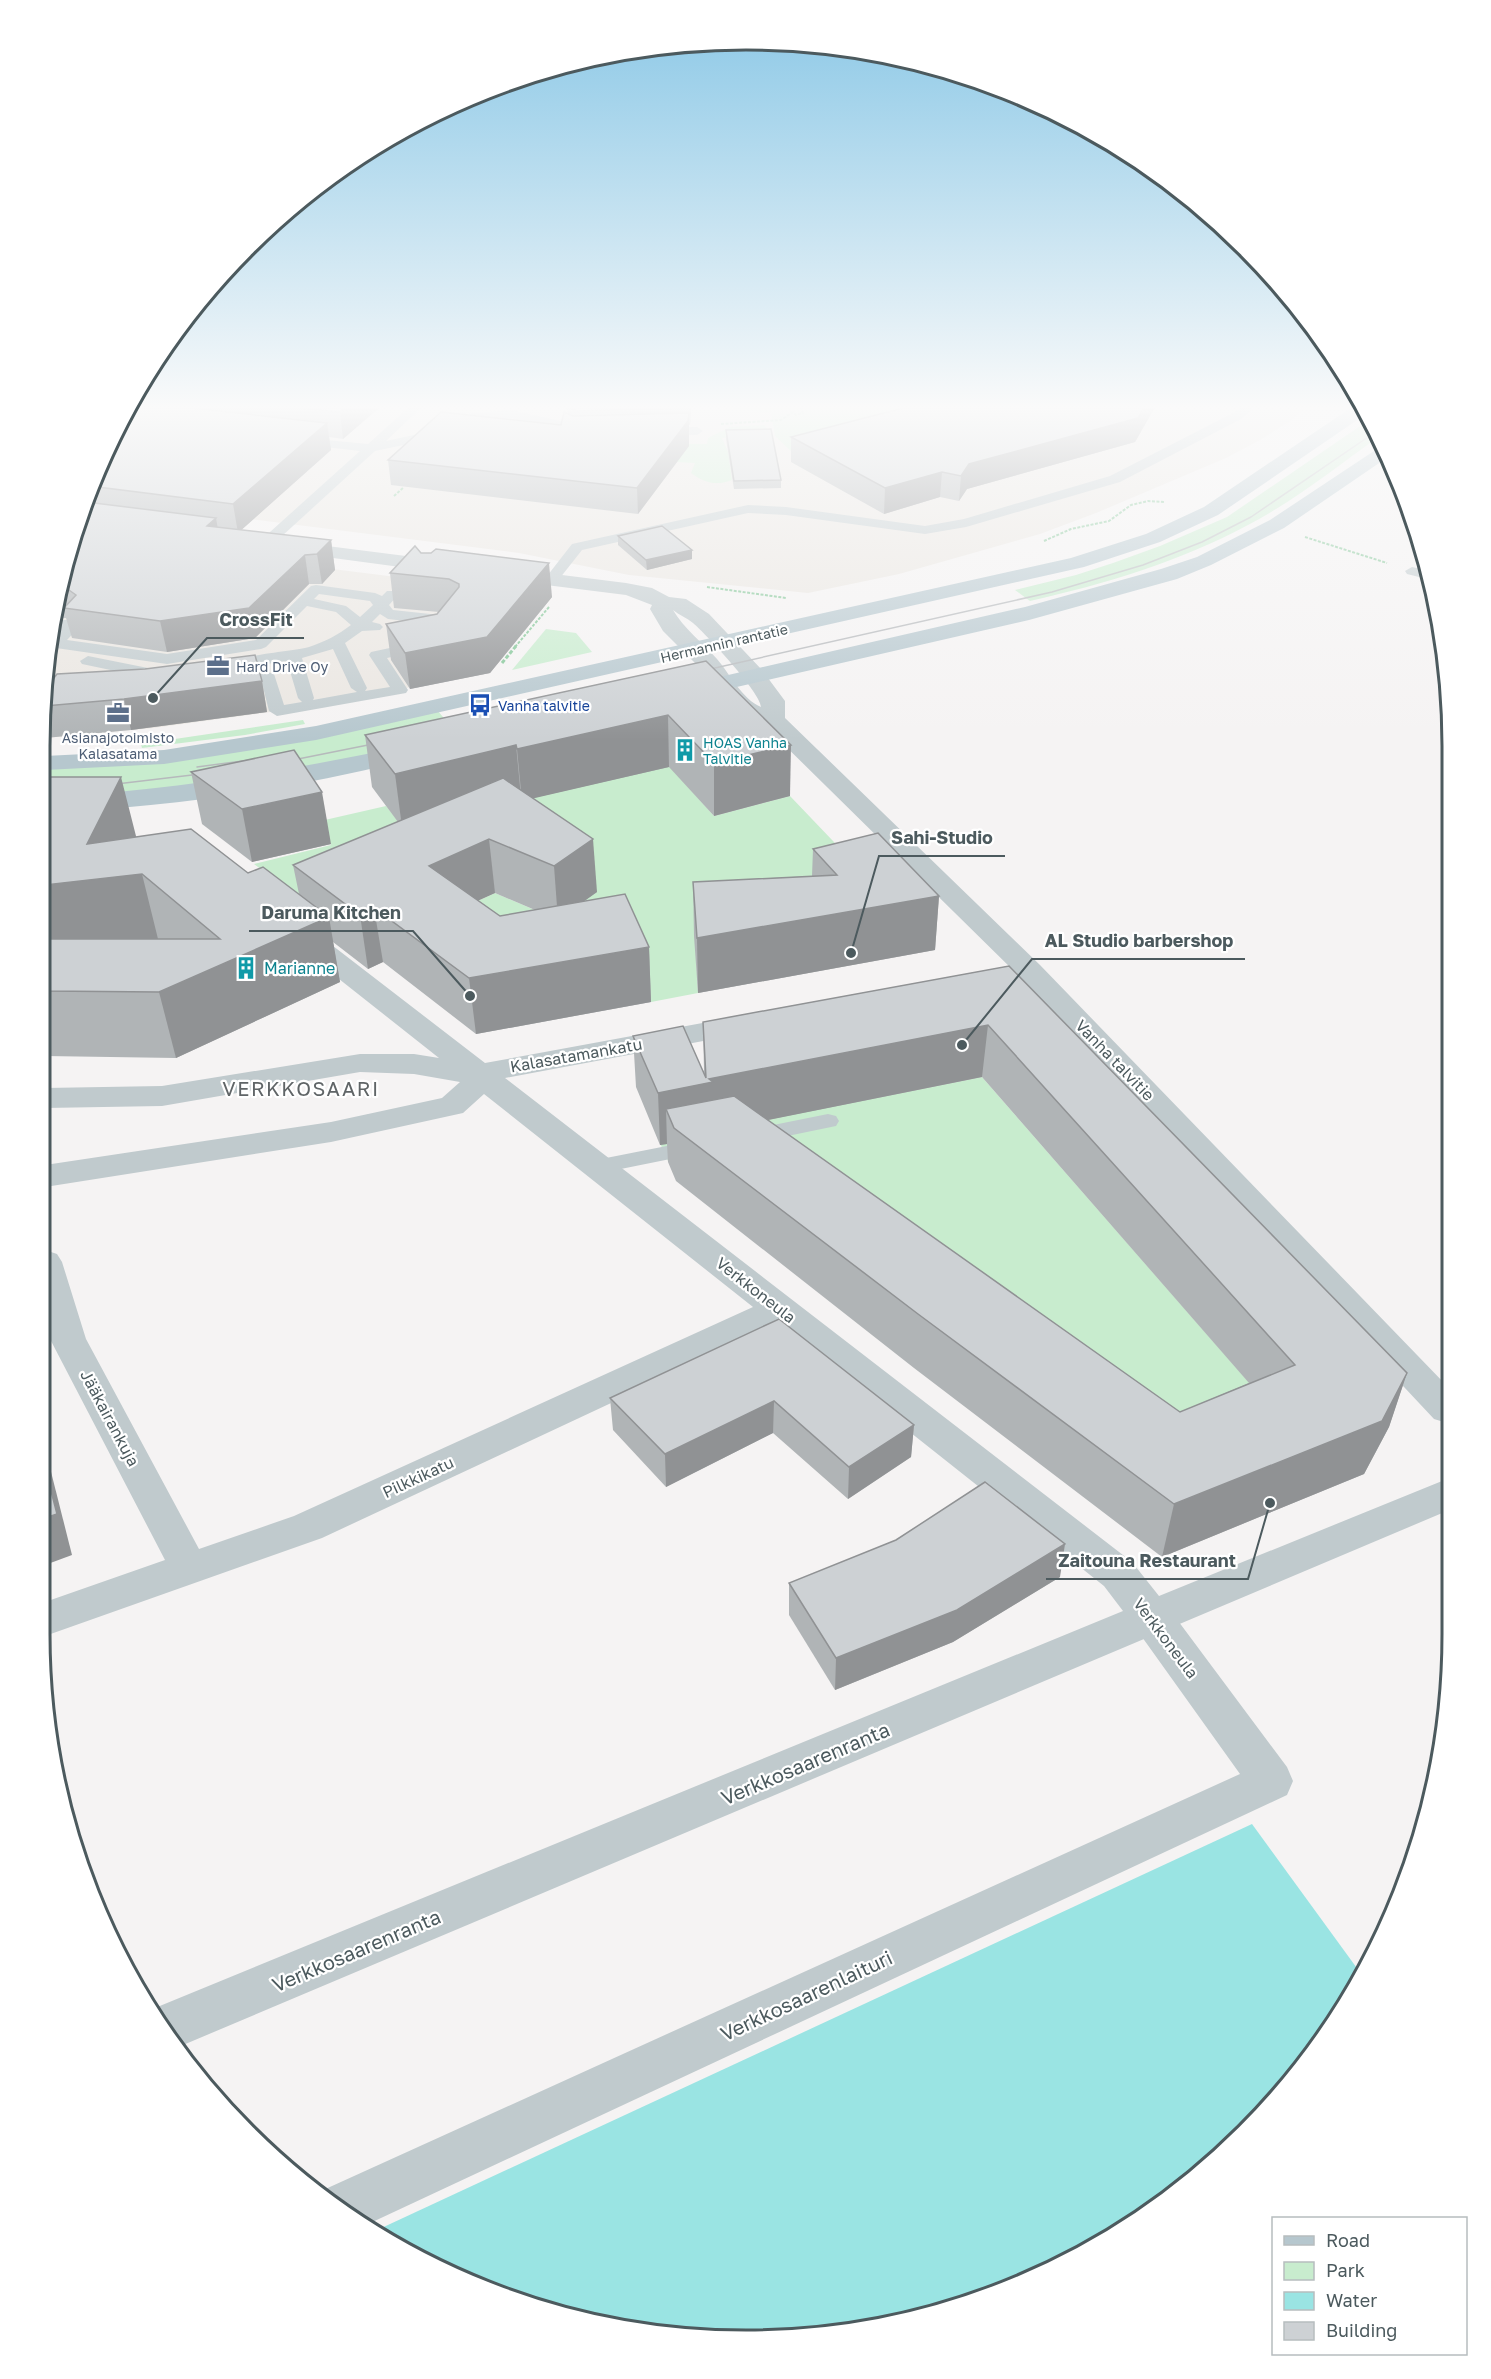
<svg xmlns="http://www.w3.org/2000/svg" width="1491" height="2379" viewBox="0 0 1491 2379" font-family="'Golos Text',sans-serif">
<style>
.commercial{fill:#eae6e1}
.green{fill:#c8ecce}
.water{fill:#9ae4e3}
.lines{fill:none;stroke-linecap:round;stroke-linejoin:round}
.path-far1{stroke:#83c697;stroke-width:2;stroke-dasharray:3 1.5;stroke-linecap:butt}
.path{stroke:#83c697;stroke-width:3;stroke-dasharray:4 2;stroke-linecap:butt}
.service{fill:#c0cacd;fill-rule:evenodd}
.pedestrian{fill:#c0cacd;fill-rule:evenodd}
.minor{fill:#c0cacd;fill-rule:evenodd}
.primary{fill:#b6c7ce;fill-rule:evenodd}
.tram{stroke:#b6b9bc;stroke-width:1.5}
.wall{fill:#b0b4b6;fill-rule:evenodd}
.shaded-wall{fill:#909294}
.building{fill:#cdd1d4;stroke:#909294;stroke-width:1.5}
.labels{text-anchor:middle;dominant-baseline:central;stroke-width:4.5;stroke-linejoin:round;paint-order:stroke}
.far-street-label{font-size:14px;fill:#4c5a5e;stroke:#fff}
.far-service-label{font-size:14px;fill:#4e5e75;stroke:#fff;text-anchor:start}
.far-transit-label{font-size:14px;fill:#164399;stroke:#fff;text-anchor:start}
.far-culture-label{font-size:14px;fill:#0d838f;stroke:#fff;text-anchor:start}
.culture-label{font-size:16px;fill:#0d838f;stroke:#fff;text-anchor:start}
.street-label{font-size:16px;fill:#4c5a5e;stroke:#fff}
.quarter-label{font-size:20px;letter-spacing:1.5px;fill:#606567;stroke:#fff}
.near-street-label{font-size:20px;fill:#4c5a5e;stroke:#fff}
.rim{fill:none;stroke:#4c5a5e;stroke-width:3}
.leader{fill:none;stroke:#4c5a5e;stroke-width:2}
.callout-dot{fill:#4c5a5e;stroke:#fff;stroke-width:2}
.callout-label{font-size:18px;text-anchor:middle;font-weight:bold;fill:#4c5a5e;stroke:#fff;stroke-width:4.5;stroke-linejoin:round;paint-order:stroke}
</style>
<rect width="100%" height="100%" fill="#f5f3f3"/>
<!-- commercial -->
<g class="commercial">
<path d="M 132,407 L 721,407 L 771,413 L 775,436 L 979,407 L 1306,407 L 1290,421 L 1260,440 L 1226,458 L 1096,513 L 1040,534 L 899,574 L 808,593 L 629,575 L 519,553 L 187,511 Z"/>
<path d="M 76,537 L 509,591 L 552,597 L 490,673 L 277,711 L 153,728 L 45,738 L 45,654 Z"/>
</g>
<!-- green -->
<g class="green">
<path d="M 721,407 L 979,407 L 793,453 L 775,436 L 771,413 Z"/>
<path d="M 499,418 L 667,444 L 707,444 L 708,438 L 730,427 L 764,425 L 770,433 L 722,438 L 728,452 L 732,480 C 717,486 704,483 691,473 L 695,463 L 677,462 Z"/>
<path d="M 1369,420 L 1377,438 C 1335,468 1294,501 1248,525 C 1179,562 1105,584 1030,601 L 1015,590 L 1076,575 L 1113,563 L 1160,546 L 1227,517 Z"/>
<path d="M 546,629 L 576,633 L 592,652 L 512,670 Z"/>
<path d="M 438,711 L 456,733 L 422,745 L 242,780 L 45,800 L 45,770 Z"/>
<path d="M 303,720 L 305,724 L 245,735 L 142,748 L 141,744 Z"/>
<path d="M 669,766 L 714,816 L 790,796 L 876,886 L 695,936 L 698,993 L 651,1002 L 622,935 L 436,920 L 495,893 L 558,920 L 508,831 L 318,912 L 254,864 L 331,845 L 316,822 L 386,806 L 403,827 Z"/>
<path d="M 982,1077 L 1280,1418 L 1168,1466 L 668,1161 L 659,1141 Z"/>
</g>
<!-- water -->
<path class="water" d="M 1252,1824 L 1359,1971 L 1306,2064 L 1212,2164 L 1138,2221 L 1058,2267 L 929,2316 L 837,2334 L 700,2339 L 518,2302 L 433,2267 L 375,2231 Z"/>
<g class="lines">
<!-- path-far1 -->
<g class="path-far1">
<path d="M 721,424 L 781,420 L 793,412 L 796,415 L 803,413 L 801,407"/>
<path d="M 394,496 L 404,487"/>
<path d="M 1305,537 L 1387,563"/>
<path d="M 1044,541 L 1071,529 L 1109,521 L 1131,505 L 1148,501 L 1164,502"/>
<path d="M 707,587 L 786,598"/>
<path d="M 515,647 L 549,607"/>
</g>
<!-- path -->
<path class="path" d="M 502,663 L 516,646"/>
<!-- service -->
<g class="service">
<path d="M 409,407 L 422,407 L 386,441 L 423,433 L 442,420 L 474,413 L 512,410 L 560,421 L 576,430 L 585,429 L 591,433 L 589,436 L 574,438 L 552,427 L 512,418 L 474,421 L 446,427 L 432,439 L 375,451 L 270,547 L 260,547 L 258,544 L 260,541 L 360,451 L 299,444 L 293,440 L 294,437 L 368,444 Z"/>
<path d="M 1241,407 L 1254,407 L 1241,419 L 1120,482 L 966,527 L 925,534 L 786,515 L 748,513 L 582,550 L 556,583 L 546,583 L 544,580 L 572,544 L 748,505 L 786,507 L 925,526 L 964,519 L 1110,476 L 1233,413 Z"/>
<path d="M 660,427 L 697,427 L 703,431 L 697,435 L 656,434 L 654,431 Z"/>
<path d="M 1412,567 L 1429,571 L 1431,580 L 1407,574 L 1405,571 Z"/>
<path d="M 316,585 L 375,593 L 382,596 L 387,591 L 397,591 L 399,594 L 389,605 L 393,610 L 449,616 L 457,621 L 449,626 L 388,619 L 380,614 L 372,622 L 380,624 L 383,627 L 380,630 L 362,631 L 345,643 L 367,688 L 365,691 L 390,687 L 369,655 L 371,652 L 418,642 L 423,644 L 426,647 L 423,650 L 387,658 L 408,690 L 406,693 L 277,716 L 269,711 L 262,683 L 231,687 L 223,682 L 231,677 L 268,672 L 274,674 L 284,705 L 302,702 L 298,698 L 287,661 L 235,669 L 227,664 C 234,656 294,651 309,647 C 324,642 338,635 351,625 L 336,612 L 307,606 L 266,647 L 261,649 L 167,664 L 56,648 L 48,643 L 61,629 L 52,628 L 54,620 L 73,620 L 81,625 L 67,640 L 167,654 L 256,640 L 311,586 ZM 319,594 L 370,601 L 373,605 L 360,617 L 346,606 L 314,599 ZM 333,649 L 351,688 L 357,692 L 313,700 L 314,698 L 302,658 Z"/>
<path d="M 88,656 L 158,670 L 166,675 L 158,680 L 82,664 L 80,661 Z"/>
<path d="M 828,1114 L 836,1116 L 839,1121 L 836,1126 L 753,1143 L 745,1141 L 742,1136 L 745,1131 L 753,1129 Z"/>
<path d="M 697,1140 L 705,1142 L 708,1147 L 705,1152 L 596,1174 L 588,1172 L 585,1167 L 588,1162 L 596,1160 Z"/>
</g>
<!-- pedestrian -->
<path class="pedestrian" d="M 1152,1601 L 1167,1606 L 1287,1767 L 1293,1781 L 1287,1795 L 366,2225 L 319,2197 L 321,2191 L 1240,1774 L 1137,1630 L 1131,1618 L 1137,1606 Z"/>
<!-- minor -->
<g class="minor">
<path d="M 288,541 L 445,561 L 452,563 L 456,567 L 452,571 L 445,573 L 281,551 L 278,547 L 281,543 Z"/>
<path d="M 505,568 L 626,583 L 652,588 L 669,597 L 686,599 L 709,614 L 762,670 L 785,701 L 785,718 L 1040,965 L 1447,1386 L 1447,1423 L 1434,1419 L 1020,977 L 764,725 L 740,715 L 732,708 L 700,668 L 663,631 L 650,609 L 652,605 L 626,595 L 497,579 L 494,574 L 497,569 ZM 673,610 C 679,615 687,618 693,623 C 706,634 761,693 761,707 C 742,699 730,674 717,659 C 702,642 684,629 673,610 Z"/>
<path d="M 301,927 L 311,929 L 485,1063 L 746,1015 L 757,1018 L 761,1024 L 757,1030 L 746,1033 L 505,1078 L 1132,1562 L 1159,1596 L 1447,1479 L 1447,1511 L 176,2048 L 158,2026 L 150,2010 L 1123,1611 L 1104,1586 L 776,1326 L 322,1538 L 45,1636 L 45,1602 L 165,1560 L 50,1339 L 45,1322 L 45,1250 L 57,1254 L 62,1262 L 86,1339 L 199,1549 L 294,1516 L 753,1307 L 484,1094 L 463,1113 L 331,1142 L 45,1187 L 45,1165 L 331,1122 L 442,1098 L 460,1082 L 414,1074 L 360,1072 L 162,1106 L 45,1108 L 45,1088 L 162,1086 L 360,1054 L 414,1054 L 439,1058 L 291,941 L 287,935 L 291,929 Z"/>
</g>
<!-- primary -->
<g class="primary">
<path d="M 1352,407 L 1363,407 L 1366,414 L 1218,515 L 1160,542 L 1084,567 L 316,740 L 164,764 L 45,770 L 45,756 L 164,750 L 316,726 L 1071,558 L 1146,534 L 1204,507 Z"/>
<path d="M 1380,447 L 1385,459 L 1284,528 L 1211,565 L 1177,579 L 1029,620 L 684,699 L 676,697 L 672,692 L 676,687 L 1025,607 L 1161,569 L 1197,557 L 1270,520 Z"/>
<path d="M 411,745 L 420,747 L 423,752 L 420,757 C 297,788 171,808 45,812 L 45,796 C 169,792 290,770 411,745 Z"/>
</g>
<!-- tram -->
<g class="tram">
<path d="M 697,672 L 1052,592 L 1143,565 L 1202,542 L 1251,517 L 1374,433"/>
<path d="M 283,762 L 383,742"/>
<path d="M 197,767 L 257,759"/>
<path d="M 108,785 L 209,773"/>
</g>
</g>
<!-- wall -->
<g class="wall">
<path d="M 132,407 L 380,407 L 343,439 L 329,437 L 331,450 L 241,530 L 331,540 L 335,570 L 322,584 L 309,584 L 255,638 L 167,652 L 72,638 L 66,618 L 55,618 L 93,475 Z"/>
<path d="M 567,407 L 691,407 L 690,425 L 689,425 L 689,446 L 638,514 L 391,485 L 388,460 L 561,425 L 568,414 Z"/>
<path d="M 907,407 L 1155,407 L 1135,442 L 967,489 L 959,501 L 940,497 L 884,514 L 791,462 L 791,437 Z"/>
<path d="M 726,430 L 781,480 L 781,488 L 734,489 L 726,439 Z"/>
<path d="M 618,536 L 692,550 L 692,559 L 647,570 L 618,545 Z"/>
<path d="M 421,553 L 552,597 L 490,673 L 410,689 L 391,660 L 386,624 L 437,614 L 439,612 L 394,608 L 390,573 Z"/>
<path d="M 706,661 L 790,796 L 714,816 L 669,767 L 533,798 L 597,892 L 584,901 L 649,947 L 651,1002 L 476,1034 L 383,962 L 368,969 L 333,942 L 340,982 L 176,1058 L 45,1056 L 45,777 L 136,837 L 248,873 L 299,894 L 293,865 L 398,822 L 372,787 L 365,735 ZM 495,893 L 535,910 L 500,916 L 478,900 Z"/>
<path d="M 45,679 L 262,681 L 267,712 L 131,730 L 45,738 Z"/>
<path d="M 191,772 L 331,844 L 252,862 L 202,824 Z"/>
<path d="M 813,849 L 939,896 L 935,950 L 698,993 L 694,936 L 693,882 L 812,876 Z"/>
<path d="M 1009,966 L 1407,1373 L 1389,1427 L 1364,1474 L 1162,1557 L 914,1368 L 676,1181 L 668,1162 L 667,1144 L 660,1145 L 636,1087 L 633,1036 L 704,1071 L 703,1022 ZM 982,1077 L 1249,1383 L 1180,1412 L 767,1120 Z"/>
<path d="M 779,1319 L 914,1425 L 911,1457 L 848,1499 L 773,1433 L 666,1487 L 613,1430 L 610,1398 Z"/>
<path d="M 1060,1577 L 953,1642 L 835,1690 L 789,1615 L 789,1583 Z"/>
</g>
<!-- shaded-wall -->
<g class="shaded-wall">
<path d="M 346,407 L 380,407 L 343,439 L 340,412 Z"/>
<path d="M 690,407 L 691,407 L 690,425 Z"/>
<path d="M 1144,407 L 1155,407 L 1135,442 L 967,489 L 959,501 L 961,476 L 969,464 Z"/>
<path d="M 689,413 L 689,446 L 638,514 L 637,488 Z"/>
<path d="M 327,423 L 331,450 L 238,533 L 233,504 Z"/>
<path d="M 942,472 L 940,497 L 884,514 L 885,488 Z"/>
<path d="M 216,518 L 221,547 L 207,526 Z"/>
<path d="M 331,540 L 335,570 L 322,584 L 317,554 Z"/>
<path d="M 692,550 L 692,559 L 647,570 L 646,560 Z"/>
<path d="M 305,555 L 309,584 L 255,638 L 167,652 L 160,621 Z"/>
<path d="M 549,563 L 552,597 L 490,673 L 410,689 L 405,653 Z"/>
<path d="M 262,681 L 267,712 L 131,730 L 124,699 Z"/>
<path d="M 668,715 L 669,767 L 522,801 L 517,749 Z"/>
<path d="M 516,745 L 521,797 L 402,827 L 395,774 Z"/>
<path d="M 791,745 L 790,796 L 714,816 L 714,763 Z"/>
<path d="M 121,777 L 137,840 L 142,874 L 158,939 L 45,951 L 45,885 L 87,844 Z"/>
<path d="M 322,792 L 331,844 L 252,862 L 242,809 Z"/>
<path d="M 489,839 L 495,893 L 436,920 L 429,866 Z"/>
<path d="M 593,839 L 597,892 L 558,920 L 554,866 Z"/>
<path d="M 939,896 L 935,950 L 698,993 L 697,938 Z"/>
<path d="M 374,908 L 383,962 L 368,969 L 360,915 Z"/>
<path d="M 329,917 L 340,982 L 176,1058 L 159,992 Z"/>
<path d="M 649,947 L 651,1002 L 476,1034 L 469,978 Z"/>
<path d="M 988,1025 L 982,1077 L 714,1131 L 666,1109 L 667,1144 L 660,1145 L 658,1093 L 709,1079 Z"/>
<path d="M 1407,1373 L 1389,1427 L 1364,1474 L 1162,1557 L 1174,1504 Z"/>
<path d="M 774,1401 L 773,1433 L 666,1487 L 665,1454 Z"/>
<path d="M 914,1425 L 911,1457 L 848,1499 L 849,1467 Z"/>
<path d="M 45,1448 L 72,1555 L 45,1565 Z"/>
<path d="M 1065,1544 L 1060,1577 L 953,1642 L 835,1690 L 836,1658 Z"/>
</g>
<!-- building -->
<g class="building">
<path d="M 132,407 L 183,407 L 327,423 L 233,504 L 90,486 L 93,475 Z"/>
<path d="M 289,407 L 346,407 L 340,412 Z"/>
<path d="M 568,407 L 690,407 L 690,408 L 576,411 Z"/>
<path d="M 907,407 L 1144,407 L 1138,418 L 969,464 L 961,476 L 942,472 L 885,488 L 791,437 Z"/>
<path d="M 441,412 L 561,425 L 564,412 L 573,416 L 689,413 L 688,421 L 637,488 L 388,460 Z"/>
<path d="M 771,429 L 781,480 L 734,481 L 726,430 Z"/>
<path d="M 86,502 L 216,518 L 207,526 L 331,540 L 317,554 L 305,555 L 249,608 L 160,621 L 64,608 L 76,595 L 66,588 L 63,588 Z"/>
<path d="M 662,526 L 692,550 L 646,560 L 618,536 Z"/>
<path d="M 415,546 L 421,553 L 431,553 L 436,549 L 549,563 L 487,637 L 405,653 L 386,624 L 437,614 L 459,587 L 459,584 L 449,579 L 390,573 Z"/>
<path d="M 255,655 L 262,681 L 124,699 L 45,706 L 45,679 L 54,678 L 57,674 L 145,669 Z"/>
<path d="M 706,661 L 791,745 L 714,763 L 668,715 L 517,749 L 516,745 L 395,774 L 365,735 Z"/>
<path d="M 294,750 L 322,792 L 242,809 L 191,772 Z"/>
<path d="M 45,777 L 121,777 L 87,844 L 191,829 L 248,873 L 263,867 L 329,917 L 159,992 L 45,991 L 45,939 L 220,939 L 142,874 L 45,885 Z"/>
<path d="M 503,778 L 593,839 L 554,866 L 489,839 L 429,866 L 500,916 L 625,894 L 649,947 L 469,978 L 374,908 L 360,915 L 293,865 Z"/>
<path d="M 878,833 L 939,896 L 697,938 L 693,882 L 837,875 L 813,849 Z"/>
<path d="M 1009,966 L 1407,1373 L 1382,1421 L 1174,1504 L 918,1314 L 674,1128 L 666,1109 L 734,1096 L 1180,1412 L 1295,1365 L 988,1025 L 709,1079 L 713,1082 L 658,1093 L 633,1036 L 683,1026 L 706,1078 L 703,1022 Z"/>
<path d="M 779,1319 L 914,1425 L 849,1467 L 774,1401 L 665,1454 L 610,1398 Z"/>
<path d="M 45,1468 L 57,1514 L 45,1518 Z"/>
<path d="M 985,1482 L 1065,1544 L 957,1610 L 836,1658 L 789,1583 L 896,1540 Z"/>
</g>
<!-- sky -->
<linearGradient id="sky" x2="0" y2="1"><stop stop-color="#89c7e6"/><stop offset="0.55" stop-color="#fafafa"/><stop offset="1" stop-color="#fafafa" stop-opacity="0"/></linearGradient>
<rect width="1491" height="740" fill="url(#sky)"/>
<!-- icons -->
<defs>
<g id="office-bare" transform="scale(1.8)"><path d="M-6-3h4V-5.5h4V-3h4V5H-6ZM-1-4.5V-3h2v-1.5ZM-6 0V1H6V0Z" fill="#5c6f8a" stroke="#fff" stroke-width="2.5" paint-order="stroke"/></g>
<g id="bus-bare" transform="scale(1.8)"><path d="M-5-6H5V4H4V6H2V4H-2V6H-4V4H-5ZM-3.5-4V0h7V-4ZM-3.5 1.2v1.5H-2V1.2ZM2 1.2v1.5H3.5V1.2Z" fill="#1a4fb4" stroke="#fff" stroke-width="2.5" paint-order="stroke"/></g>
<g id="building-bare" transform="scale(1.8)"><path d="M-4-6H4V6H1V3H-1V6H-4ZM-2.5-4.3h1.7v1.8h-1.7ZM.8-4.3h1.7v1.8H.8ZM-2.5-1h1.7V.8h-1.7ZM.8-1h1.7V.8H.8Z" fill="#0f9aa8" stroke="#fff" stroke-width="2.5" paint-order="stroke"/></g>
</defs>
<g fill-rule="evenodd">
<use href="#office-bare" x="218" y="666"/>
<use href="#bus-bare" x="480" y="705"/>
<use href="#office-bare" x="118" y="713"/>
<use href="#building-bare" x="685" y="750"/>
<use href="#building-bare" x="246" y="968"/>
</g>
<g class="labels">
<!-- far-street labels -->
<g class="far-street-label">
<text transform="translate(724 643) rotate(-13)">Hermannin rantatie</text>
</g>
<!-- far-service labels -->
<g class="far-service-label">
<text x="236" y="666">Hard Drive Oy</text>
<text x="118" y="737" text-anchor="middle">Asianajotoimisto<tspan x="118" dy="16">Kalasatama</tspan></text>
</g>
<!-- far-transit labels -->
<g class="far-transit-label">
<text x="498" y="705">Vanha talvitie</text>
</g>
<!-- far-culture labels -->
<g class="far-culture-label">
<text x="703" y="742">HOAS Vanha<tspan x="703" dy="16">Talvitie</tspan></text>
</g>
<!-- culture labels -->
<g class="culture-label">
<text x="264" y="968">Marianne</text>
</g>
<!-- street labels -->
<g class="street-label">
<text transform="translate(576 1055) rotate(-10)">Kalasatamankatu</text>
<text transform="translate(1115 1060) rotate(46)">Vanha talvitie</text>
<text transform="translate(756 1290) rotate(38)">Verkkoneula</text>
<text transform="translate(110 1418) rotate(62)">Jääkairankuja</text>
<text transform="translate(418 1477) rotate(-25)">Pilkkikatu</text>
<text transform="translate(1166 1638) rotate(53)">Verkkoneula</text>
</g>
<!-- quarter labels -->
<g class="quarter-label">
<text x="301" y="1088">VERKKOSAARI</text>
</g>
<!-- near-street labels -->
<g class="near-street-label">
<text transform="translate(805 1763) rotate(-23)">Verkkosaarenranta</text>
<text transform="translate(356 1950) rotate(-23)">Verkkosaarenranta</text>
<text transform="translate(806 1995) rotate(-25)">Verkkosaarenlaituri</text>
</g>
</g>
<!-- crop -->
<path d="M0 0H1491V2379H0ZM746 50H746A696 696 0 0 1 1442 746V1634A696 696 0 0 1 746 2330H746A696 696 0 0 1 50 1634V746A696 696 0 0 1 746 50Z" fill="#fff" fill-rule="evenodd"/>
<path class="rim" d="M746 50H746A696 696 0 0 1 1442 746V1634A696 696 0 0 1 746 2330H746A696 696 0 0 1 50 1634V746A696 696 0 0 1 746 50Z"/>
<!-- callouts -->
<path class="leader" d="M153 698L207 638H304M851 953L879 856H1005M470 996L413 931H249M962 1045L1032 959H1245M1270 1503L1248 1579H1046"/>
<g class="callout-dot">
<circle cx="153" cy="698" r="6"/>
<circle cx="851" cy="953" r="6"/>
<circle cx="470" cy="996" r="6"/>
<circle cx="962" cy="1045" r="6"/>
<circle cx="1270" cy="1503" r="6"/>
</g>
<g class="callout-label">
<text x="256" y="626">CrossFit</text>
<text x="942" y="844">Sahi-Studio</text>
<text x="331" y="919">Daruma Kitchen</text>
<text x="1139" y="947">AL Studio barbershop</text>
<text x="1147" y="1567">Zaitouna Restaurant</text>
</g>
<!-- legend -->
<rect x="1272" y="2217" width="195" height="138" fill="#ffffff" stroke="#b7bdbf" stroke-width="1.5"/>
<rect x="1284" y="2236" width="30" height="9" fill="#b6c7ce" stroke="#b7bdbf" stroke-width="1.5"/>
<text x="1326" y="2247" font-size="18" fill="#4c5a5e">Road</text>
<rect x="1284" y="2262" width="30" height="18" fill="#c8ecce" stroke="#b7bdbf" stroke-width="1.5"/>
<text x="1326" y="2277" font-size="18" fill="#4c5a5e">Park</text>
<rect x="1284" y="2292" width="30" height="18" fill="#9ae4e3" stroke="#b7bdbf" stroke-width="1.5"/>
<text x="1326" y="2307" font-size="18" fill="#4c5a5e">Water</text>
<rect x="1284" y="2322" width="30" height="18" fill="#cdd1d4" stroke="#b7bdbf" stroke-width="1.5"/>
<text x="1326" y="2337" font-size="18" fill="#4c5a5e">Building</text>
</svg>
